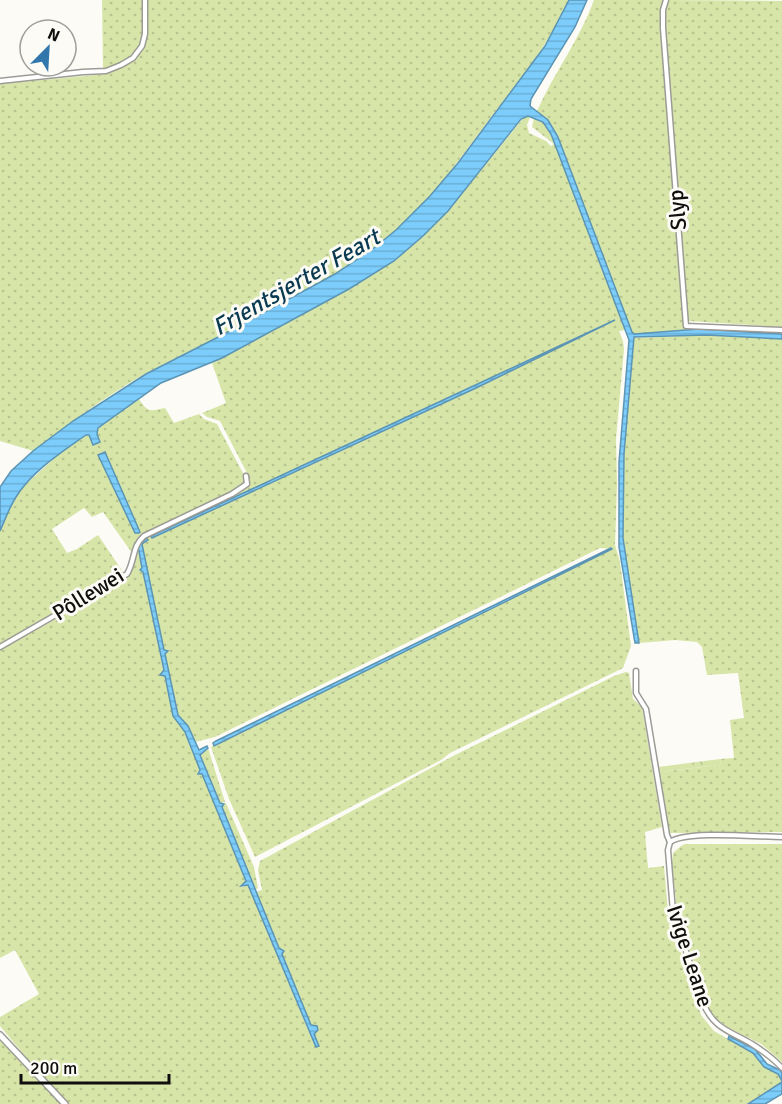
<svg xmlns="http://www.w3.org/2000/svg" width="782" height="1104" viewBox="0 0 782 1104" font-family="Signika,sans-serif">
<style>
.grass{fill:url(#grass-dots);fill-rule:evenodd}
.forest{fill:url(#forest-crowns)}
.water{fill:url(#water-rules);stroke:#5c94b4;stroke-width:1.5}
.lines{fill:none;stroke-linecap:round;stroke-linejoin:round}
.minor-casing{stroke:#9c9b96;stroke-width:7}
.tertiary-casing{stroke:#9c9b96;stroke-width:8}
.minor{stroke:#fff;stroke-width:4}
.tertiary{stroke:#fff;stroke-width:5}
.labels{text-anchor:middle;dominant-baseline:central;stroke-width:6;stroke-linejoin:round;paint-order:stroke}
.street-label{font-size:22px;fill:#100f0e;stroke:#fcfbf5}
.water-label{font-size:24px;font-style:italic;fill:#093a51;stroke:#fcfbf5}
</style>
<defs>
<pattern id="grass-dots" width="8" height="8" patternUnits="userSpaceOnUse" patternTransform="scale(1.5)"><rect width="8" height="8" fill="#d7e6a8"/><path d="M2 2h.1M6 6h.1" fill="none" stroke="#b8c48f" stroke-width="1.8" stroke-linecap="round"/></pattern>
<pattern id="forest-crowns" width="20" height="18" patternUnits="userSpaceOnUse" patternTransform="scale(1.5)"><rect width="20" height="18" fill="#d7e6a8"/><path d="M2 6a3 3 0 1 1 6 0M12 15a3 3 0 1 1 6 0" fill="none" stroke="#b8c48f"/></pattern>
<pattern id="water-rules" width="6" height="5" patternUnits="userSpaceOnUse" patternTransform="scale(1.5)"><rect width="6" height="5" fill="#7ccdfb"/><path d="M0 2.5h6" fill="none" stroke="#6aafd6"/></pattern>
</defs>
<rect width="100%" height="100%" fill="#fcfbf5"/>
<!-- grass -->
<g class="grass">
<path d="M 102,0 L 144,0 C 144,39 147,58 103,70 Z"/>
<path d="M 146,0 L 569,0 C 550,42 522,77 494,113 C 458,161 423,213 373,249 C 308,296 233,328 162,365 C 116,388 74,420 33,451 L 0,441 L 0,84 L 105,74 L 121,67 L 137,55 L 144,45 L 146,34 Z"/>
<path d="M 594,0 L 664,0 L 661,19 L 684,323 L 686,330 L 634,334 L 632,332 L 558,137 L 548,120 L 537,111 C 554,73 580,39 594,0 Z"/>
<path d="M 667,0 L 782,1 L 782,327 L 688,321 L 664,10 Z"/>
<path d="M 524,117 L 530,117 L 527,125 L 529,133 L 546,141 L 551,146 L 554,144 L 532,127 L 534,118 L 543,122 L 551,134 L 626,330 L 619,331 L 623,341 L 624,349 L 616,439 L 617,484 L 615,545 L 620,562 L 631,646 L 623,668 L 450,753 L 441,760 L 255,857 L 229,799 L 211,747 L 612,549 L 600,548 L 215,737 L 195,742 L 190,730 L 178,715 L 165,654 L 168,651 L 164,650 L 142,544 L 147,538 L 144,537 L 249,485 L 249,477 L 220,421 L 207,417 L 202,413 L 226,403 L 212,363 L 349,289 L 394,261 L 423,236 L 448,211 ZM 616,321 L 152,537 L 152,536 Z"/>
<path d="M 707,335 L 782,339 L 782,832 L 668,833 L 658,772 L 721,765 L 720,759 L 734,758 L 730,720 L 744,718 L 738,673 L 707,675 L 702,647 L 697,642 L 675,640 L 639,643 L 623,538 L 624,454 L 633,339 L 636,336 L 636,338 Z"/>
<path d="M 139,399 C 148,413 150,411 165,408 L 174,423 L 199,414 L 204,419 L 217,424 L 244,475 L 243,483 L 236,490 L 141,536 L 138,538 L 132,553 L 103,512 L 92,517 L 84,508 L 52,529 L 67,553 L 77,549 L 98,535 L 123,572 L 0,644 L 0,531 L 10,507 L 22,488 L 60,453 L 86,435 L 100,441 L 97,434 L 98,428 ZM 102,452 L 105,452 L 139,533 L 135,533 L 98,455 Z"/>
<path d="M 137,546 L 142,568 L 140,571 L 143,572 L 173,716 L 185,732 L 200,770 L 198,775 L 202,774 L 246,881 L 241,885 L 242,887 L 248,885 L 308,1030 L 319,1046 L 314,1034 L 317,1026 L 311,1025 L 282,954 L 283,949 L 279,948 L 256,892 L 262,890 L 258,870 L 260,861 L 453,756 L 614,676 L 626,672 L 629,673 L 633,699 L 642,707 L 662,827 L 645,832 L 648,868 L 664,866 L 668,912 L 701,1015 L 714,1031 L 753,1053 L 765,1067 L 778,1074 L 782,1082 L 748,1104 L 69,1104 L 39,1073 L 0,1026 L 0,1017 L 39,994 L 15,950 L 0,958 L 0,650 L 126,580 L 133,567 Z"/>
<path d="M 208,748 L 225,802 L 220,803 L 200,754 Z"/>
<path d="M 226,803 L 254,867 L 258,888 L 255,890 L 222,807 Z"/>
<path d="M 685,844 L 782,844 L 782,1062 L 761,1044 L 727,1027 L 709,1013 L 677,912 L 672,863 L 673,853 L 681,846 Z"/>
<path d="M 0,1038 L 62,1104 L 0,1104 Z"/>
</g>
<!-- forest -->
<path class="forest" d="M 720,759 L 721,765 L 658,772 L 658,767 Z"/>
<!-- water -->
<g class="water">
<path d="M 569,0 L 587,0 L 575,27 L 531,99 L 530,106 L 548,120 L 558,137 L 632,332 L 634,334 L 699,329 L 782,334 L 782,339 L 707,335 L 634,337 L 624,454 L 623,538 L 639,643 L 635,643 L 619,547 L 619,462 L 629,340 L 551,134 L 543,122 L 528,116 L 521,119 L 448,211 L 423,236 L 394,261 L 349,289 L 222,358 L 161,383 L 98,428 L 97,434 L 100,442 L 93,445 L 89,435 L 86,435 C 62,452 32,471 16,497 C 9,508 5,520 0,531 L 0,487 L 11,471 L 33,451 L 73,421 L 146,374 L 226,333 L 335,274 L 374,248 L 396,230 L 430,196 L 458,163 L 545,46 Z"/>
<path d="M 615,320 L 476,388 L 152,538 L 151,536 Z"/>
<path d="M 105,452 L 140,532 L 139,533 L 135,533 L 98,455 Z"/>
<path d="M 147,538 L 148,540 L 142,544 L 164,650 L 168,651 L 165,654 L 178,715 L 188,726 L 199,750 L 207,746 L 208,748 L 200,755 L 220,803 L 224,804 L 222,807 L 279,948 L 284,951 L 282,954 L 311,1025 L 317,1026 L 318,1030 L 314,1034 L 319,1046 L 316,1047 L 248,885 L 241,886 L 246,881 L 202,774 L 198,774 L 200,770 L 185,732 L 173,716 L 165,676 L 160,675 L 164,670 L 143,572 L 140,570 L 142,568 L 138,546 Z"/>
<path d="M 611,548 L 612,549 L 214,746 L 213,743 L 216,741 Z"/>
<path d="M 729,1036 L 755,1049 L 767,1064 L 780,1070 L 782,1073 L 782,1081 L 778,1074 L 764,1067 L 753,1053 L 728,1039 Z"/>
<path d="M 782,1082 L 782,1094 L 765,1104 L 748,1104 Z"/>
</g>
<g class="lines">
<!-- minor casing -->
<g class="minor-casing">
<g id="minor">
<path d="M 666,0 L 663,10 L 663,28 L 686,326 L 782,330"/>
<path d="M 0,81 L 83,72 L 106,71 L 121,65 L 133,58 L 142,46 L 145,34 L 145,0"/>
<path d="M 0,647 L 127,574 C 135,561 132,546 144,536 L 232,494 L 247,484 L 246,476"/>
<path d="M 636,671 L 636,693 L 646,709 L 667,835 L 670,842 L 668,850 L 673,912 L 703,1003 C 714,1029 730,1031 752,1044 C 763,1051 773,1058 782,1068"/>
<path d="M 670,842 C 688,830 757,837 782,837"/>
</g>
</g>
<!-- tertiary casing -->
<g class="tertiary-casing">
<path id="tertiary" d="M 0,1035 L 65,1104"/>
</g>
<!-- minor -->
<use href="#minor" class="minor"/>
<!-- tertiary -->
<use href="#tertiary" class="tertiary"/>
</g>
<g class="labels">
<!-- street labels -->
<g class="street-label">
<text transform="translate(677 210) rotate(-95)">Slyp</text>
<text transform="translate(88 594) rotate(-32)">Pôllewei</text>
<text transform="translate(690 956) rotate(72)">Ivige Leane</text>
</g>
<!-- water labels -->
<g class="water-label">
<text transform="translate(296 282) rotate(-30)">Frjentsjerter Feart</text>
</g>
</g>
<!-- north arrow -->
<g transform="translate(48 48) rotate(24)"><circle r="28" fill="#fcfbf5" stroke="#9e9d99" stroke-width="1.5"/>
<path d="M0-4.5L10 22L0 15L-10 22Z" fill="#3177ac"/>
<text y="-9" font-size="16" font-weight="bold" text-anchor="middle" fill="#100f0e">N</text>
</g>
<!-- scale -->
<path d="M21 1074v9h148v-9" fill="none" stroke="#100f0e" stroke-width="3"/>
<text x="30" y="1074" font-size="18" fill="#100f0e" stroke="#fcfbf5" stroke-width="4.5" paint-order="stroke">200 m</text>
</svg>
